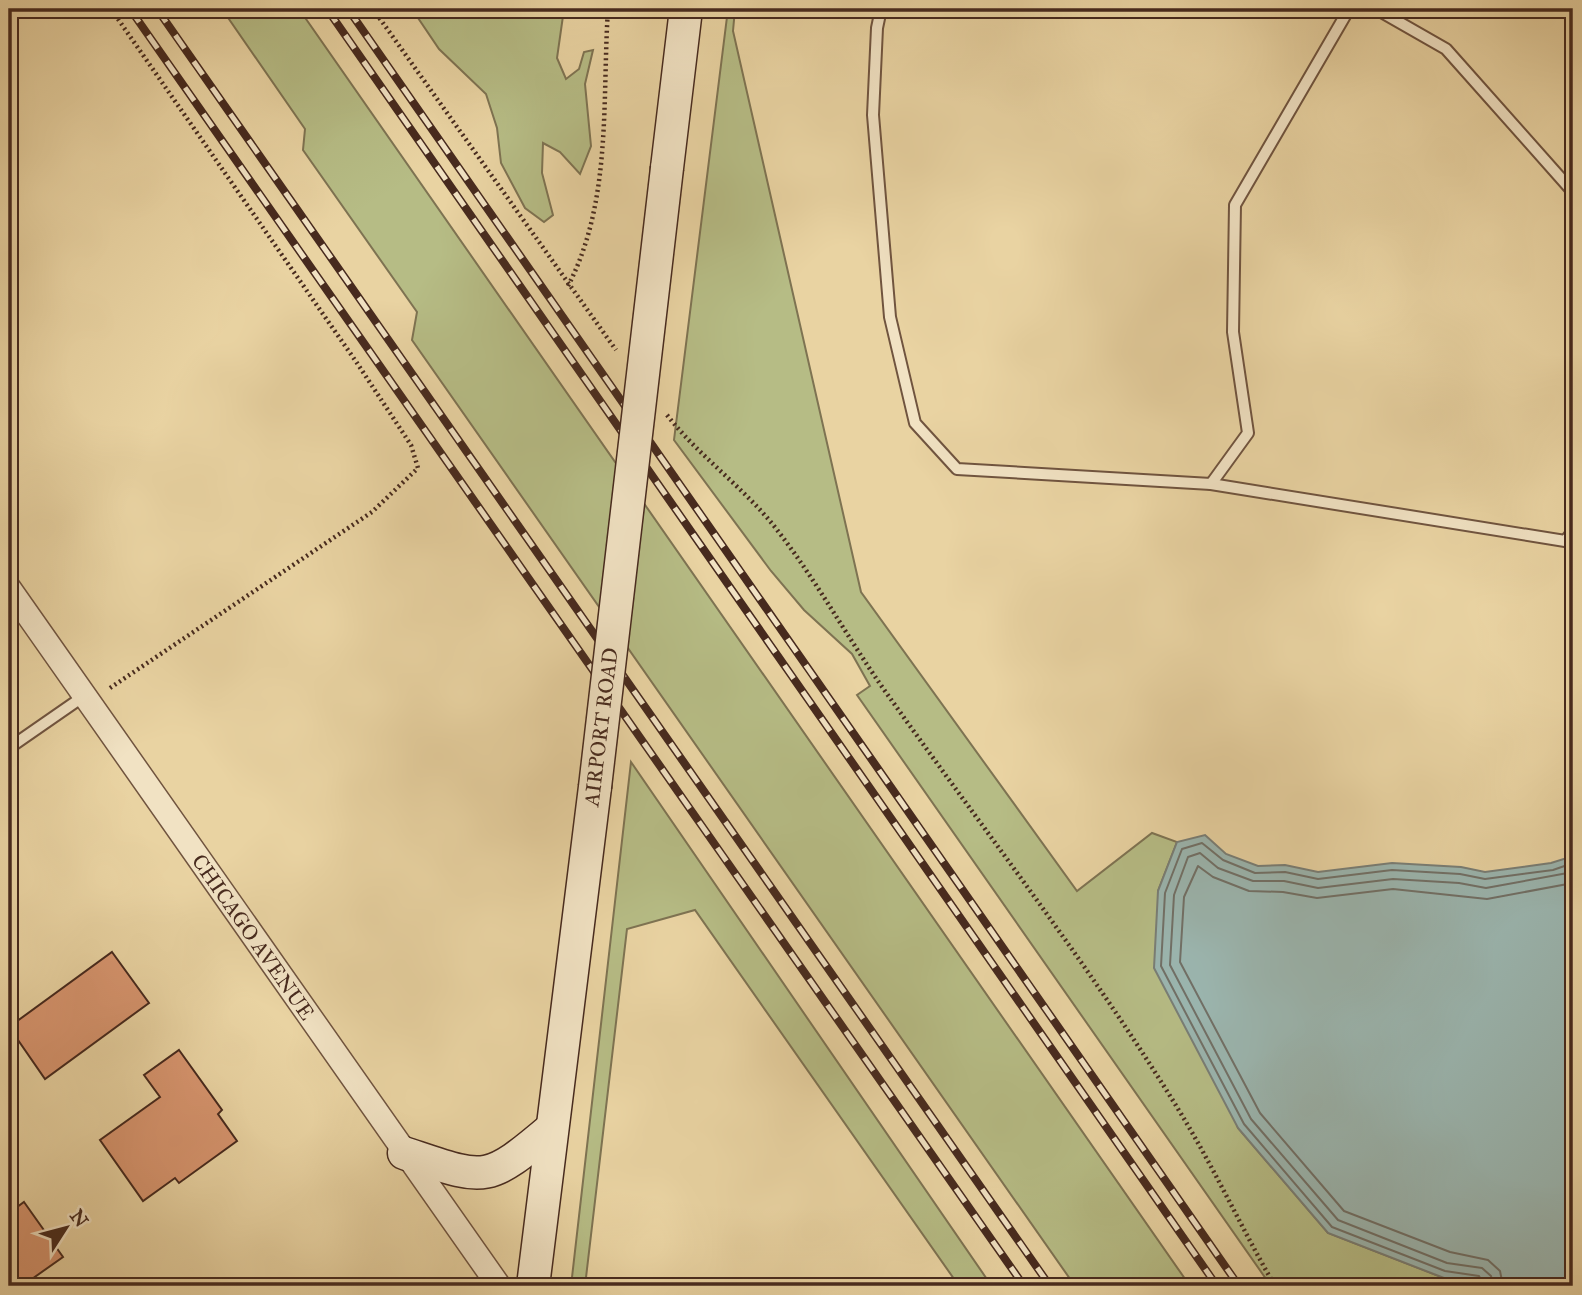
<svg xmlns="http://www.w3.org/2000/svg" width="1582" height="1295" viewBox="0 0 1582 1295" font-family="'IM FELL Great Primer',serif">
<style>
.green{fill:#b6bc85;stroke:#7e7352;stroke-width:2}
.water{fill:#9bb6b0;stroke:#797e76;stroke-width:2}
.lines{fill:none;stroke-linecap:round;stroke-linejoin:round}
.shore{stroke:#717067;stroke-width:2}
.building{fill:#d7956f;stroke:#472a1e;stroke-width:2}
.lane-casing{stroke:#70543f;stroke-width:14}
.street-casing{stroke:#70543f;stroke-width:26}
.secondary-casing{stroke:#472a1e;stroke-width:35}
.path{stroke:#472a1e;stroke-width:4.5;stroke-dasharray:2 3.5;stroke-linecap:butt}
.lane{stroke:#f1e2c3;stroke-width:10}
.street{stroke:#f1e2c3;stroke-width:23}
.secondary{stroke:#f1e2c3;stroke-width:32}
.rail-casing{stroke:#472a1e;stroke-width:8}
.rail{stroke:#f1e2c3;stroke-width:5;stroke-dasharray:16;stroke-linecap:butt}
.secondary-bridge-casing{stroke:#472a1e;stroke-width:35;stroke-linecap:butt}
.secondary-bridge{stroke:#f1e2c3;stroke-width:32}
.labels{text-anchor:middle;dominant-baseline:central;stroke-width:5;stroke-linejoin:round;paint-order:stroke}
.street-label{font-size:21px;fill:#472a1e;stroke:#f1e2c3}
</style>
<rect width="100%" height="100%" fill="#e9d3a2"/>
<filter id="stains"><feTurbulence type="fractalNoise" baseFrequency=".00286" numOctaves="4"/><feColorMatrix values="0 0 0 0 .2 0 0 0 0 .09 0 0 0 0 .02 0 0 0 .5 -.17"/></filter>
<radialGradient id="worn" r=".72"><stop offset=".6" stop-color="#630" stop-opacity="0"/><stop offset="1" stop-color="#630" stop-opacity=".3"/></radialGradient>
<!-- green -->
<g class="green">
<path d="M 222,9 L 299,9 L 1190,1286 L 1075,1286 L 412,340 L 417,312 L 303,150 L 305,129 Z"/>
<path d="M 412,9 L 564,9 L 557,58 L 566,79 L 579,69 L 584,52 L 593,50 L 585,84 L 591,146 L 580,174 L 560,152 L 543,143 L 542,173 L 553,215 L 544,222 L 525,208 L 501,163 L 497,128 L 486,94 L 439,49 Z"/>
<path d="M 728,9 L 735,9 L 733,31 L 861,592 L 1077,891 L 1152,833 L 1177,842 L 1158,891 L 1238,1128 L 1328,1233 L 1444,1278 L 1501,1286 L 1271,1286 L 857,695 L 870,686 L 852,654 L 804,610 L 771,571 L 674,440 Z"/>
<path d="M 631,762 L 991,1285 L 992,1286 L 959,1286 L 695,910 L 627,929 L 585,1286 L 571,1286 Z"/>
</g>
<!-- water -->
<path class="water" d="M 1205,835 L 1226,854 L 1258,866 L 1285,865 L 1318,872 L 1392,863 L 1461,867 L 1485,872 L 1551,863 L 1573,856 L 1573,1286 L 1501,1286 L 1444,1278 L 1328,1233 L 1238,1128 L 1154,968 L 1158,891 L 1177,842 Z"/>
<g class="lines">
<!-- shore -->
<g class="shore">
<path d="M 1484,1286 L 1479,1276 L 1445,1271 L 1332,1227 L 1244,1124 L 1161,966 L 1165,893 L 1182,849 L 1202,843 L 1223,860 L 1255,873 L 1285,872 L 1318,879 L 1392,870 L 1460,874 L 1485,879 L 1553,870 L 1573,863"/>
<path d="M 1493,1286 L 1491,1276 L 1482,1268 L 1447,1263 L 1338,1220 L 1251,1119 L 1170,965 L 1174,895 L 1188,857 L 1200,853 L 1218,868 L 1253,881 L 1284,881 L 1318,888 L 1393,879 L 1459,883 L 1486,888 L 1573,872"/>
<path d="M 1503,1286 L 1500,1271 L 1488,1260 L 1450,1252 L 1344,1211 L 1260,1113 L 1180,962 L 1184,897 L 1198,866 L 1213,877 L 1249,891 L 1283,892 L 1317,898 L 1393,889 L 1487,899 L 1573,883"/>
</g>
</g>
<!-- building -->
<g class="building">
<path d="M 112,952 L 149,1003 L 45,1079 L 9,1027 Z"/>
<path d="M 179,1050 L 222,1110 L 218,1114 L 237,1141 L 179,1183 L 175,1178 L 143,1201 L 100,1140 L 160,1097 L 144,1075 Z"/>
<path d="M 24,1202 L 63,1257 L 22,1286 L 9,1286 L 9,1213 Z"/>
</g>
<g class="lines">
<!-- lane casing -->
<g class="lane-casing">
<g id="lane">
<path d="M 881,9 L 877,28 L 873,115 L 890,317 L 915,423 L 957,469 L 1211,484 L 1248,433 L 1233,332 L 1235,205 L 1349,9"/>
<path d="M 1376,9 L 1446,49 L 1573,192"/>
<path d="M 1211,484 L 1565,541 L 1573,531"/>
<path d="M 9,748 L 84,696"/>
</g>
</g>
<!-- street casing -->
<g class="street-casing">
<path id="street" d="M 9,588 L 499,1286"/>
</g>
<!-- secondary casing -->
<g class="secondary-casing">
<g id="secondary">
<path d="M 667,168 L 686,9"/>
<path d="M 404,1153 C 485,1180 485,1185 551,1129"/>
<path d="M 533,1286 L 595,787"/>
</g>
</g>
<!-- path -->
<g class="path">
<path d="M 373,9 L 616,350"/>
<path d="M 568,286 C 612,201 602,101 608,9"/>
<path d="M 667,415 C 701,459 747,489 781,535 C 819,585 849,640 885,691 C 985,832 1093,969 1183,1117 C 1216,1172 1243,1231 1275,1286"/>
<path d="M 110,688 L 372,512 L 418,468 L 411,445 L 357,363 L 111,9"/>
</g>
<!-- lane -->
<use href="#lane" class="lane"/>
<!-- street -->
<use href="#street" class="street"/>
<!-- secondary -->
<use href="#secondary" class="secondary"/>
<!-- rail casing -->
<g class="rail-casing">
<g id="rail">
<path d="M 130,9 L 1024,1286"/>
<path d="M 157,9 L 1050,1286"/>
<path d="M 327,9 L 1217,1286"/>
<path d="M 348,9 L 1239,1286"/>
</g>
</g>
<!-- rail -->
<use href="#rail" class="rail"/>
<!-- secondary-bridge casing -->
<g class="secondary-bridge-casing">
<path id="secondary-bridge" d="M 595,787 L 667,168"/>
</g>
<!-- secondary-bridge -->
<use href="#secondary-bridge" class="secondary-bridge"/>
</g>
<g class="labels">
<!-- street labels -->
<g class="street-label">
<text transform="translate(601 727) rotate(-83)">AIRPORT ROAD</text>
<text transform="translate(253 937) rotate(55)">CHICAGO AVENUE</text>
</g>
</g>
<!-- margin -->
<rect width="1582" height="1295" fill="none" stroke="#e9d3a2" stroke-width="35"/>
<rect x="10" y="10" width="1561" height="1274" fill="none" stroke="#472a1e" stroke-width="3.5"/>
<rect x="18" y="18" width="1547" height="1260" fill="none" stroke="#472a1e" stroke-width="2"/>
<!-- north arrow -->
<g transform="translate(66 1228) rotate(54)" stroke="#f1e2c3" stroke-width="5" paint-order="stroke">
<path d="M0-5L12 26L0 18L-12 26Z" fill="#472a1e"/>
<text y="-10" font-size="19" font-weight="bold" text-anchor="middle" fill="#472a1e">N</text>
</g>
<rect width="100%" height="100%" filter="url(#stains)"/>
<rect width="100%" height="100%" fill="url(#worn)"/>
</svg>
